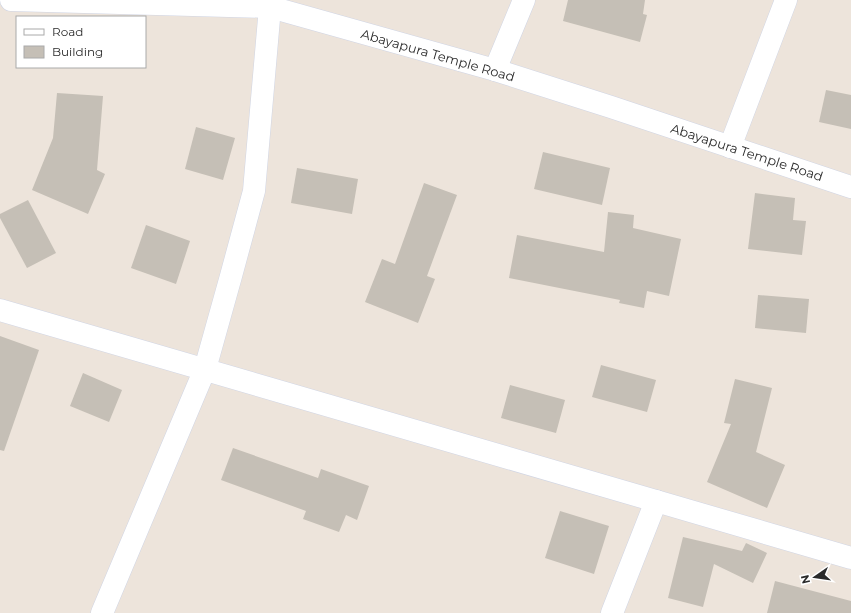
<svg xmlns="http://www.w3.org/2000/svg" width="851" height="613" viewBox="0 0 851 613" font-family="Montserrat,sans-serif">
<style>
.building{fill:#c5bfb6}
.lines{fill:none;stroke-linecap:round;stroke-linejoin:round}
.street-casing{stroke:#d0d5e4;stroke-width:23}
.street{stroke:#fff;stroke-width:22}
.labels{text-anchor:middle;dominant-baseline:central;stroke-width:4;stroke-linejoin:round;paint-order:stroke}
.street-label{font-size:13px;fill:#2a2a2a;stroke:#fff}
</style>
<rect width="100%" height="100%" fill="#ede4db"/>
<!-- building -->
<g class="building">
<path d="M 568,0 L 645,0 L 643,14 L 647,15 L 640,42 L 563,21 Z"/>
<path d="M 826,90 L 851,95 L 851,129 L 819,122 Z"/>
<path d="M 57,93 L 103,96 L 97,170 L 105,174 L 88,214 L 32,190 L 53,138 Z"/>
<path d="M 196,127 L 235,138 L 223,180 L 185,169 Z"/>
<path d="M 543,152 L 610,168 L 602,205 L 534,189 Z"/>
<path d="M 297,168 L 358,179 L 352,214 L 291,203 Z"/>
<path d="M 424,183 L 457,195 L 427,276 L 435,279 L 418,323 L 365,302 L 382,259 L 395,264 Z"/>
<path d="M 755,193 L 795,198 L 793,220 L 806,221 L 802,255 L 748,249 Z"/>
<path d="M 28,200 L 56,253 L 27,268 L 0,218 L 0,214 Z"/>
<path d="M 608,212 L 634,215 L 633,228 L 681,239 L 669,296 L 647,291 L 644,308 L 619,303 L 620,300 L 509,278 L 517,235 L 604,252 Z"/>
<path d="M 146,225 L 190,241 L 176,284 L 131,268 Z"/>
<path d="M 758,295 L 809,299 L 806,333 L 755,328 Z"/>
<path d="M 0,336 L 39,350 L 4,451 L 0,450 Z"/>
<path d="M 601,365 L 656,380 L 647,412 L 592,397 Z"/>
<path d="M 83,373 L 122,390 L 109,422 L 70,406 Z"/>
<path d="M 735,379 L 772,388 L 756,452 L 785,465 L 767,508 L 707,482 L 731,424 L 724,423 Z"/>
<path d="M 510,385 L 565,400 L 556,433 L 501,418 Z"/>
<path d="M 233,448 L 318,478 L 321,469 L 369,486 L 357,520 L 346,515 L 339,532 L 303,519 L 306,511 L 221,480 Z"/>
<path d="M 560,511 L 609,526 L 594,574 L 545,558 Z"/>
<path d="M 683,537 L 742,551 L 746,543 L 767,553 L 753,583 L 714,564 L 703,607 L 668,598 Z"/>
<path d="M 775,581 L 851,601 L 851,613 L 767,613 Z"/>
</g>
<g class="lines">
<!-- street casing -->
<g class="street-casing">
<g id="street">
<path d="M 11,0 L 270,7 L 495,70 L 611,107 L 851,187"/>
<path d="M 495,70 L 524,0"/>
<path d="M 730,147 L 786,0"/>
<path d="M 0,310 L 656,501 L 612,613"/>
<path d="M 656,501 L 851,558"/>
<path d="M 102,613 L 205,369 L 231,276 L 254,191 L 270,7"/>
</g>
</g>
<!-- street -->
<use href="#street" class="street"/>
</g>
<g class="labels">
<!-- street labels -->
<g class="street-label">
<text transform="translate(438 55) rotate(16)">Abayapura Temple Road</text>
<text transform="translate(747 152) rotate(18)">Abayapura Temple Road</text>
</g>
</g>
<!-- legend -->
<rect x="16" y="16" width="130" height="52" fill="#ffffff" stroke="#aaaaaa"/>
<rect x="24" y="29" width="20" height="6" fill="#ffffff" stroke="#aaaaaa"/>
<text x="52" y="36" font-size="12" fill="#2a2a2a">Road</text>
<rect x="24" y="46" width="20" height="12" fill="#c5bfb6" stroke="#aaaaaa"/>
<text x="52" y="56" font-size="12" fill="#2a2a2a">Building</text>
<!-- north arrow -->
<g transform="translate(815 577) rotate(257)" stroke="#ffffff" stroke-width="3" paint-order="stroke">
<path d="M0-3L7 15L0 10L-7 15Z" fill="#2a2a2a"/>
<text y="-6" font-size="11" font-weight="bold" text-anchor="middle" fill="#2a2a2a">N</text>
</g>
</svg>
